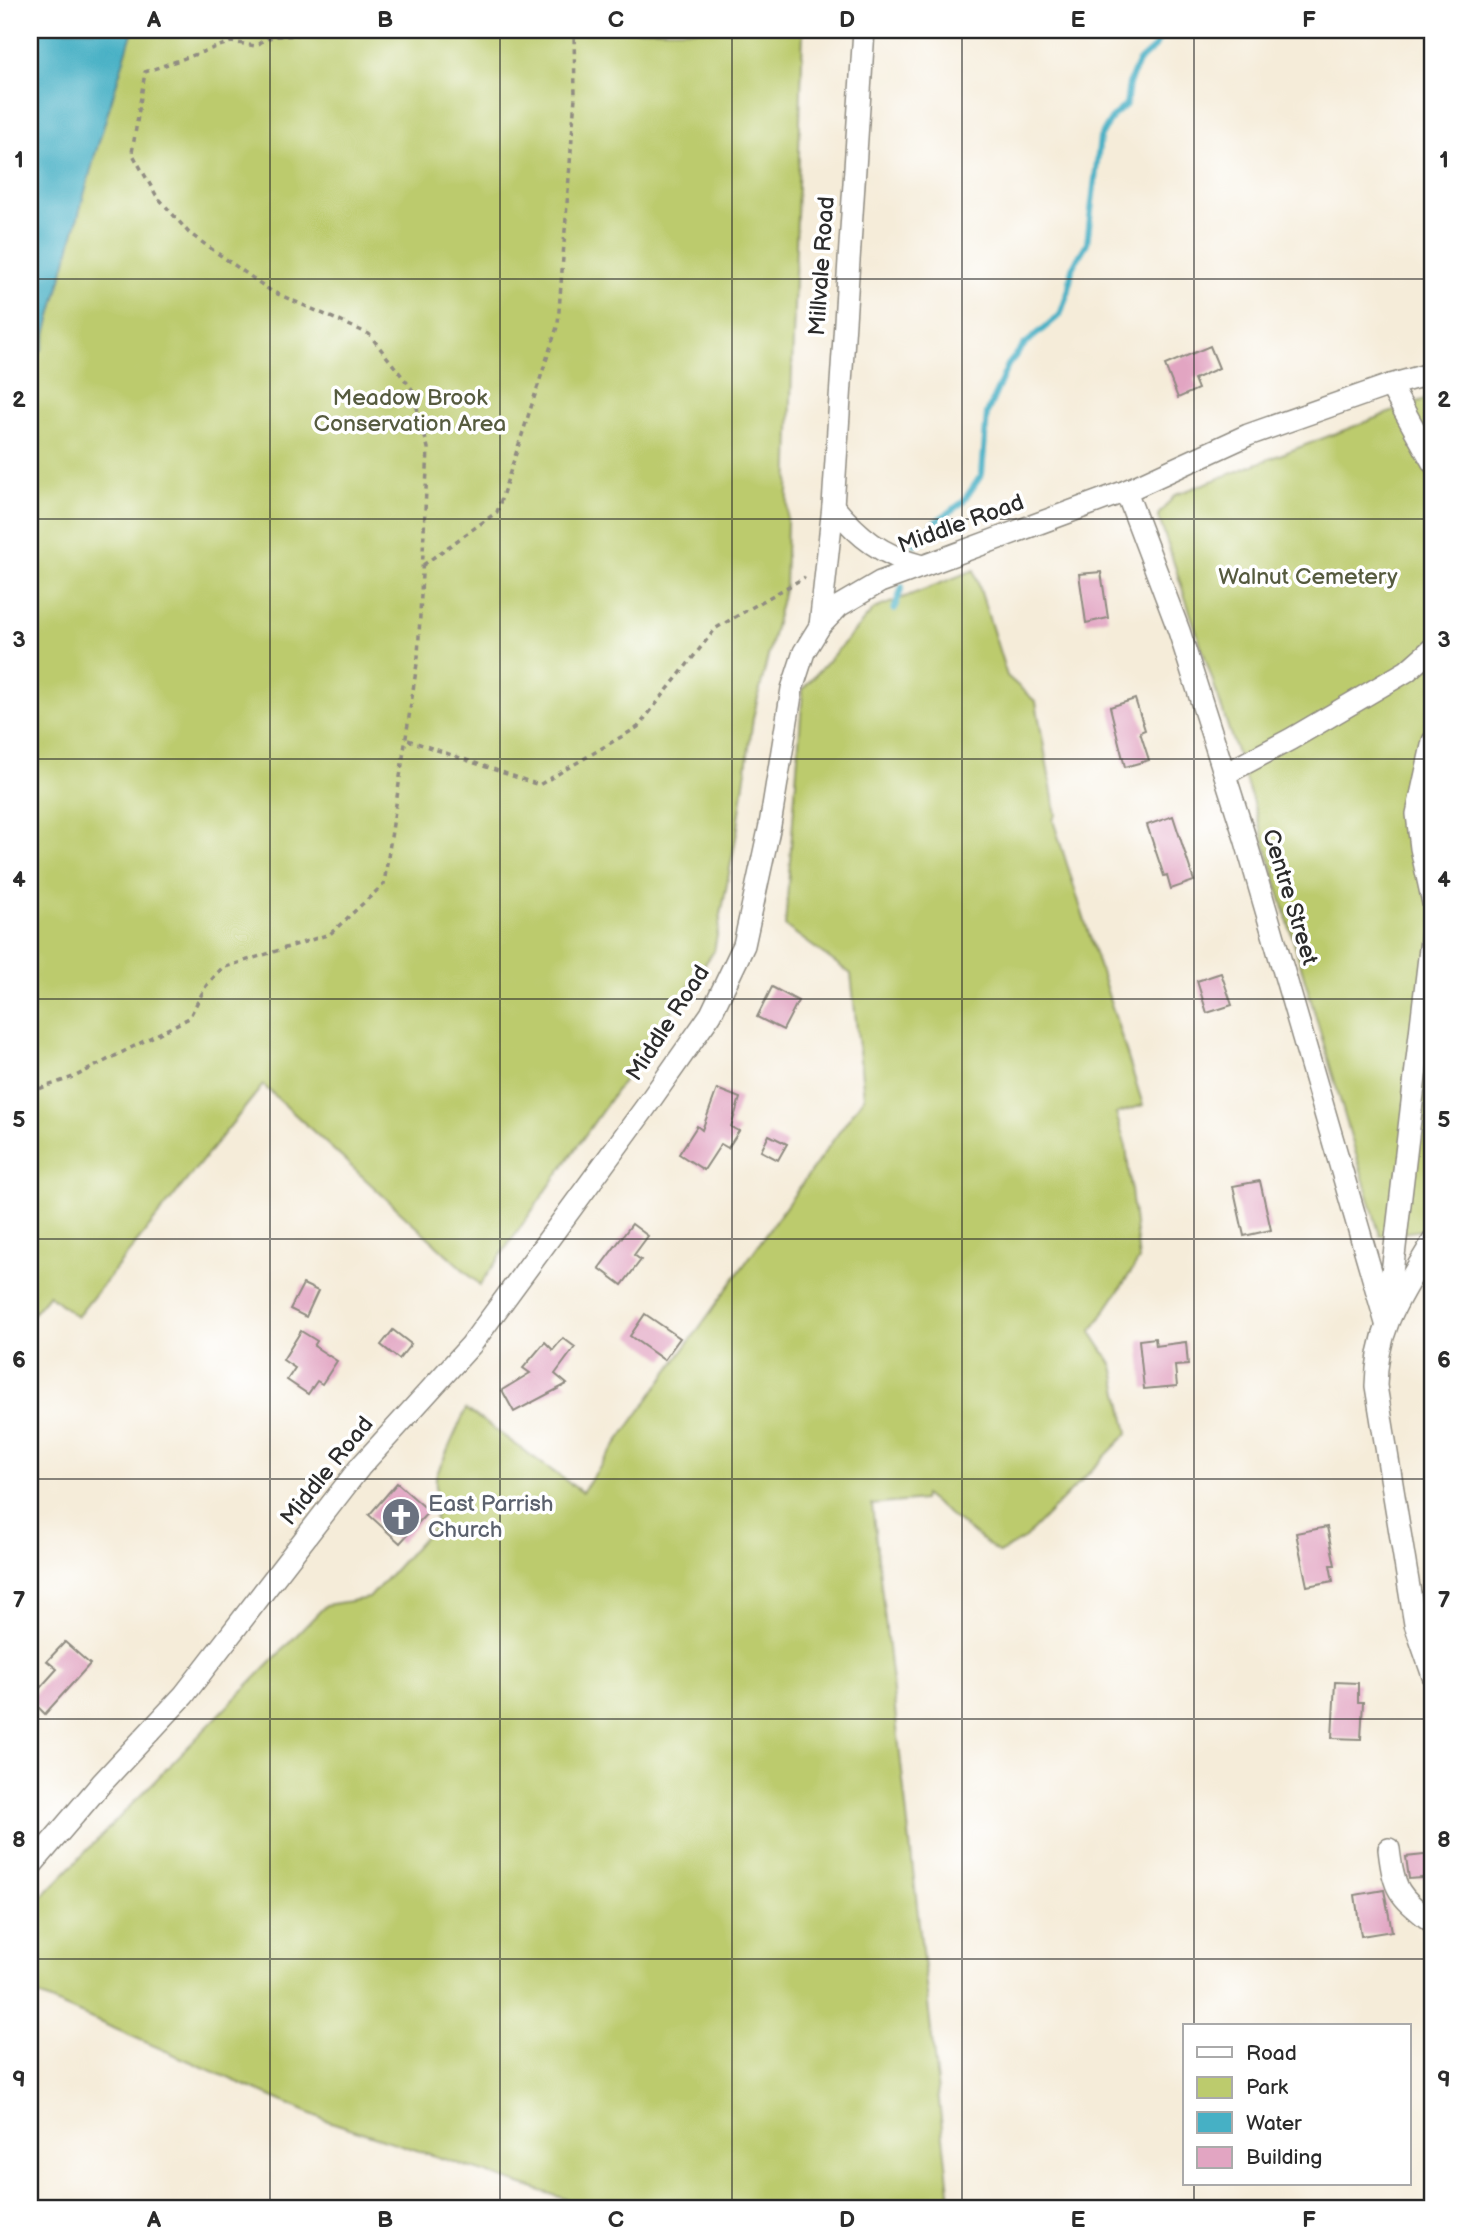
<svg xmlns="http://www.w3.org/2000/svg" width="1463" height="2238" viewBox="0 0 1463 2238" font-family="'Balsamiq Sans',sans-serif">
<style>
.green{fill:#bccb6d;stroke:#747b4c;stroke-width:2}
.water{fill:#46b0c5;stroke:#386e78;stroke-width:2}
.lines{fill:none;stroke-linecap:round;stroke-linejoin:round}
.stream{stroke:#46b0c5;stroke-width:6}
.building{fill:#e2a5c2}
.minor-casing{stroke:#908c82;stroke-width:24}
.path{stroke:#908c82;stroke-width:3.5;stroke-dasharray:5 5;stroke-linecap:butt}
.minor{stroke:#fff;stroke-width:21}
.grid{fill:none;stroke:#2b2b2b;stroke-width:2;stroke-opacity:0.55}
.labels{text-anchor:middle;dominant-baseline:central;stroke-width:7;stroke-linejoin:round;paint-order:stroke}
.street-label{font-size:23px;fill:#2b2b2b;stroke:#fff}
.park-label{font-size:23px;fill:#565b3f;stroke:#fff}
.worship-label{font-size:23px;fill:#5b616d;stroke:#fff;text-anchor:start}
.neatline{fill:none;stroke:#2b2b2b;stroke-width:2.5}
.grid-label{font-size:23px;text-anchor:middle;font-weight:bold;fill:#2b2b2b}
</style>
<rect width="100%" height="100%" fill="#fff"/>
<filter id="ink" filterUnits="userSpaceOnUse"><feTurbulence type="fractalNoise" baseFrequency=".0143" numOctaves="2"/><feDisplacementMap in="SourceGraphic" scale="14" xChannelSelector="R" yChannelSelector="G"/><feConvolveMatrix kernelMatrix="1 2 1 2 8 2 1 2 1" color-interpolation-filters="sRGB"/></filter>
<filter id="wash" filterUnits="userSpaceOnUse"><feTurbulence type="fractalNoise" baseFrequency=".00686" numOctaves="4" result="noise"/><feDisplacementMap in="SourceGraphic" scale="28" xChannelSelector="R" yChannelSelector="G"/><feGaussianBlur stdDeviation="1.57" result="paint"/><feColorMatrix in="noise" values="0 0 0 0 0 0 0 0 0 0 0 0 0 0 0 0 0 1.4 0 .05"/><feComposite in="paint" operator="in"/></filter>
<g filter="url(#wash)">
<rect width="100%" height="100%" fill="#f5ecd9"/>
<!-- green -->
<g class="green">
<path d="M 30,30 L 803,30 L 785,586 L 753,718 L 738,827 L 714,951 L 480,1285 L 263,1085 L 77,1317 L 49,1295 L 30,1317 Z"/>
<path d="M 1433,396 L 1433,1211 L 1423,1230 L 1380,1236 L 1254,806 L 1158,515 L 1175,495 Z"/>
<path d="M 974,570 L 1007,676 L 1036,702 L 1056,815 L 1053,820 L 1143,1105 L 1116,1114 L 1126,1146 L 1139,1260 L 1091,1332 L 1113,1366 L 1128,1433 L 1025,1538 L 999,1553 L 924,1495 L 923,1500 L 872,1505 L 951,2208 L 593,2208 L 325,2120 L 30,1992 L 30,1909 L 326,1605 L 369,1598 L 435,1525 L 436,1476 L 466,1409 L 582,1492 L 864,1097 L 851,974 L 785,926 L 803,689 L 874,609 Z"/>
</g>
<!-- water -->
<path class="water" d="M 30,30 L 133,30 L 95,155 L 42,349 L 30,366 Z"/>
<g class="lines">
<!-- stream -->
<g class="stream">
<path d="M 915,544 L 934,523 L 963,502 L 982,474 L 987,413 L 1008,365 L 1025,344 L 1060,315 L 1069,289 L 1072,268 L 1087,243 L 1100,138 L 1113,116 L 1126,105 L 1129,84 L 1138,62 L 1155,47 L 1163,30"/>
<path d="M 894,610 L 902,587"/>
</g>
</g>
<g id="blocks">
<!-- building -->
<g class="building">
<path d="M 1210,346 L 1219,368 L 1194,379 L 1198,389 L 1178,398 L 1165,365 Z"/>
<path d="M 1101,572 L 1108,618 L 1086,623 L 1079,574 Z"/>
<path d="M 1135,699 L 1145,730 L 1140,732 L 1149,760 L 1125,767 L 1110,707 Z"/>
<path d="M 1173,816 L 1194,881 L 1171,889 L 1167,875 L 1164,876 L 1147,825 Z"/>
<path d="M 1221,973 L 1232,1005 L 1207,1013 L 1197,981 Z"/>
<path d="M 772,987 L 798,1001 L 783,1030 L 757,1017 Z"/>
<path d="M 717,1089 L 740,1098 L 731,1127 L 739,1131 L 728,1148 L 721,1144 L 704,1170 L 679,1154 L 697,1126 L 702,1130 Z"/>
<path d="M 769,1135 L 787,1144 L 778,1160 L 761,1151 Z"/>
<path d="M 1260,1181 L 1271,1230 L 1244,1236 L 1233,1186 Z"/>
<path d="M 632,1224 L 648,1236 L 634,1255 L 641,1260 L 622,1285 L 599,1268 Z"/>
<path d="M 303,1284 L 318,1291 L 306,1317 L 290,1309 Z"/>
<path d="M 645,1314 L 680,1338 L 664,1360 L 630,1336 Z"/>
<path d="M 393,1330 L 411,1344 L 399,1359 L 381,1345 Z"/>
<path d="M 301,1331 L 317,1341 L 314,1346 L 337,1361 L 322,1384 L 317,1381 L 308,1394 L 287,1380 L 295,1368 L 283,1360 Z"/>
<path d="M 563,1338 L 575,1347 L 555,1374 L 567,1384 L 514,1412 L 502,1390 L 530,1373 L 523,1368 L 545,1342 L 553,1350 Z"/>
<path d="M 1155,1338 L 1156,1346 L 1186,1342 L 1188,1365 L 1175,1366 L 1177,1386 L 1144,1389 L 1139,1340 Z"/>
<path d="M 397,1483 L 429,1511 L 400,1543 L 369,1515 Z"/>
<path d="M 1327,1527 L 1335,1565 L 1330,1565 L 1333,1581 L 1307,1586 L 1296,1533 Z"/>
<path d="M 65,1642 L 90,1664 L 45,1714 L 30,1699 L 57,1669 L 47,1661 Z"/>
<path d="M 1335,1682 L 1358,1683 L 1358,1702 L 1363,1702 L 1361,1739 L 1332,1738 Z"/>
<path d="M 1433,1854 L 1433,1877 L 1409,1879 L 1406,1857 Z"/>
<path d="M 1384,1890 L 1392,1931 L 1361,1936 L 1355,1895 Z"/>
</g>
</g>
</g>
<g filter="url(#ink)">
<use href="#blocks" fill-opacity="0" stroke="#908c82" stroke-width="2"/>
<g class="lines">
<!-- minor casing -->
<g class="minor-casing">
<g id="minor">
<path d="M 1390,385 L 1433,463"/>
<path d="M 1126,491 L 1179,631 L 1245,838 L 1386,1323"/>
<path d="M 833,506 C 859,537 881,555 922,566"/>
<path d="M 820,626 L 833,506 L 864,30"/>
<path d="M 1433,741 L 1417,814 L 1421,848 L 1433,903"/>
<path d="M 1225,774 L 1291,739 L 1407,671 L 1433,648"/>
<path d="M 1433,1241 C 1403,1293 1377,1323 1376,1386 L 1415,1624 L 1433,1676"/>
<path d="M 1388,1307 L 1433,923"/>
<path d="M 1389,1849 C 1394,1893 1400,1896 1433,1923"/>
<path d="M 30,1867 L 101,1784 L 184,1695 L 360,1467 L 471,1345 L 645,1108 L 711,1014 L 744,945 L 770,825 L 792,689 L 804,652 L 820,626 L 839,606 L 880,582 L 1126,491 L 1248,435 L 1390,385 L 1433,373"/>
</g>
</g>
<!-- path -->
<g class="path">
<path d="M 423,565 L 497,512 L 558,324 L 575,97 L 574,30"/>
<path d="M 408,740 L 539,785 L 638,727 L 716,628 L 805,577"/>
<path d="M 30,1092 L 76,1076 L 189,1018 L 206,986 L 222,968 L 330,934 L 384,884 L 418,657 L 428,448 L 412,389 L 369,334 L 271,291 L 189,233 L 156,195 L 132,153 L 145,72 L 231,42 L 256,46 C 276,28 292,42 306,30"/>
</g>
<!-- minor -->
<use href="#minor" class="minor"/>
</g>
</g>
<!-- grid -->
<path class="grid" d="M 270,30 L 270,2208M 500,30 L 500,2208M 732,30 L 732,2208M 962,30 L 962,2208M 1194,30 L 1194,2026M 30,279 L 1433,279M 30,519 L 1433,519M 30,759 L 1433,759M 30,999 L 1433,999M 30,1239 L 1433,1239M 30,1479 L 1433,1479M 30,1719 L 1433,1719M 30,1959 L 1433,1959M 1194,2184 L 1194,2208"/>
<!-- icons -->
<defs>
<g id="church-disc" transform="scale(2.0125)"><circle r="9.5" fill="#6b7280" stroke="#fff"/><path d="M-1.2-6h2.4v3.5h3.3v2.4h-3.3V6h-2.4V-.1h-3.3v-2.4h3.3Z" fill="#fff"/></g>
</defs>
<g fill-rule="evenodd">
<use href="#church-disc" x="401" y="1517"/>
</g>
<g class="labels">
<!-- street labels -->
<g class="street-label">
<text transform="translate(822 266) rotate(-86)">Millvale Road</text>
<text transform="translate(961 524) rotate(-20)">Middle Road</text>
<text transform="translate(1290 897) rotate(73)">Centre Street</text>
<text transform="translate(668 1023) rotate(-57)">Middle Road</text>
<text transform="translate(327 1471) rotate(-51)">Middle Road</text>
</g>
<!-- park labels -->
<g class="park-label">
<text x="410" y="398">Meadow Brook<tspan x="410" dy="26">Conservation Area</tspan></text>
<text x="1308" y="577">Walnut Cemetery</text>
</g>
<!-- worship labels -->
<g class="worship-label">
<text x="428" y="1504">East Parrish<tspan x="428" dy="26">Church</tspan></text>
</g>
</g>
<!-- margin -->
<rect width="1463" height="2238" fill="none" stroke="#fff" stroke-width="77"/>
<!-- legend -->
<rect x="1183" y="2024" width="228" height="161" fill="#ffffff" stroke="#aaaaaa" stroke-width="2"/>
<rect x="1197" y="2047" width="35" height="10" fill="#ffffff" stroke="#aaaaaa" stroke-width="2"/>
<text x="1246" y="2060" font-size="21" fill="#2b2b2b">Road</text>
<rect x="1197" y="2077" width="35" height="21" fill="#bccb6d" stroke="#aaaaaa" stroke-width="2"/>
<text x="1246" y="2094" font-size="21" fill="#2b2b2b">Park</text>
<rect x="1197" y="2112" width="35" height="21" fill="#46b0c5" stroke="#aaaaaa" stroke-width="2"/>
<text x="1246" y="2130" font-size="21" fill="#2b2b2b">Water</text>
<rect x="1197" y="2147" width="35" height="21" fill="#e2a5c2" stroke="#aaaaaa" stroke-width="2"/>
<text x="1246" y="2164" font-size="21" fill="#2b2b2b">Building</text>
<rect x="38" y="38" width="1386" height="2162" class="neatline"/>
<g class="grid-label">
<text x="154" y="27">A</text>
<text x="385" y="27">B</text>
<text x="616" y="27">C</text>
<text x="847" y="27">D</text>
<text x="1078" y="27">E</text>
<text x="1309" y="27">F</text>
<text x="19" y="167">1</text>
<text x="1444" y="167">1</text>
<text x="19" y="407">2</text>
<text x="1444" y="407">2</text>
<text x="19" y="647">3</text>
<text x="1444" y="647">3</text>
<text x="19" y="887">4</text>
<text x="1444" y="887">4</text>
<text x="19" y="1127">5</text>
<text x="1444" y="1127">5</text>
<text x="19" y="1367">6</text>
<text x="1444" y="1367">6</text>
<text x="19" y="1607">7</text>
<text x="1444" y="1607">7</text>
<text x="19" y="1847">8</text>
<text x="1444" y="1847">8</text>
<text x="19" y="2087">9</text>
<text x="1444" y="2087">9</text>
<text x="154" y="2227">A</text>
<text x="385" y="2227">B</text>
<text x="616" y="2227">C</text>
<text x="847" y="2227">D</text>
<text x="1078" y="2227">E</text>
<text x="1309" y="2227">F</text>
</g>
</svg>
